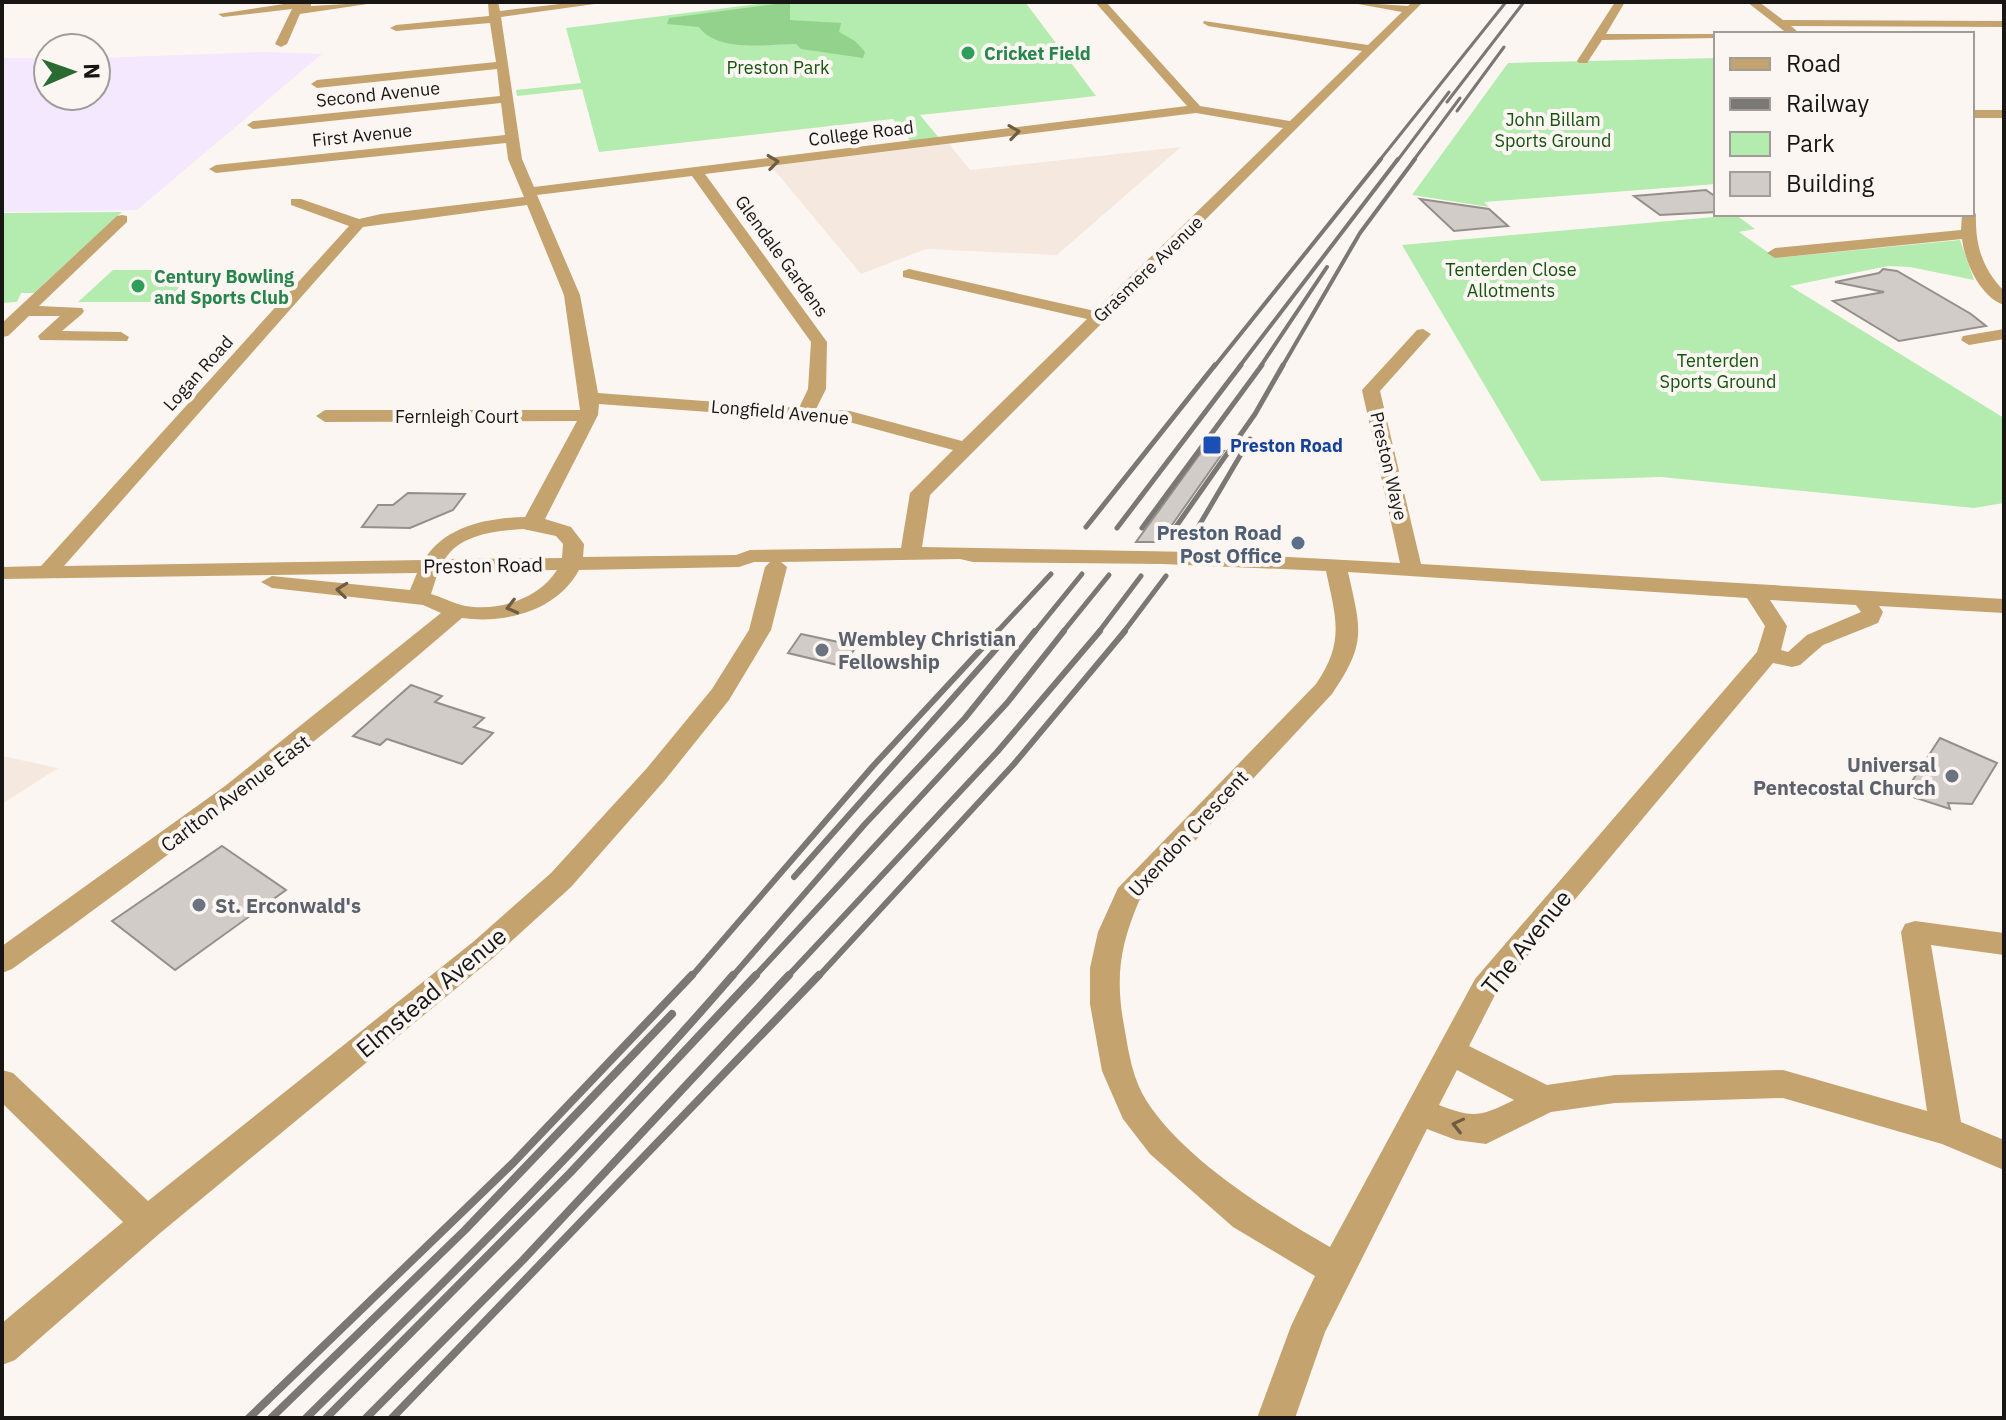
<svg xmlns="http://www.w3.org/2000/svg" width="2006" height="1420" viewBox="0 0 2006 1420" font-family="'IBM Plex Sans',sans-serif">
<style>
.industrial{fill:#f3e8fd}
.built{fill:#f5e8df}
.green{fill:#b4ebae}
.forest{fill:#92d28c}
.building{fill:#d2ccc8;stroke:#958f8c;stroke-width:2}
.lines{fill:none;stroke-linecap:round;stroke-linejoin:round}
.minor{fill:#c4a36e;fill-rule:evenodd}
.rail-far4{stroke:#7b7775;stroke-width:3}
.rail-far3{stroke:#7b7775;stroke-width:4}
.rail-far2{stroke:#7b7775;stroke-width:5}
.rail-far1{stroke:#7b7775;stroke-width:6}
.rail{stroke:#7b7775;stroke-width:8}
.oneway{stroke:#6e5c42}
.leisure-dot{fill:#2e9e5b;stroke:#fcf6f2;stroke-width:3}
.transit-dot{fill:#1a4fb4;stroke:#fcf6f2;stroke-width:3}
.service-dot{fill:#5c6f8a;stroke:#fcf6f2;stroke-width:3}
.worship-dot{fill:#6b7280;stroke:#fcf6f2;stroke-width:3}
.labels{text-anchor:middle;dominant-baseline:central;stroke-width:8;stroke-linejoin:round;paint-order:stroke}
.far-leisure-label{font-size:18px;font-weight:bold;fill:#27864d;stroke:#fcf6f2;text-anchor:start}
.far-park-label{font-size:18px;fill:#14540f;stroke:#fcf6f2}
.far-street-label{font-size:18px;fill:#181615;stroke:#fcf6f2}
.far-transit-label{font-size:18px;font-weight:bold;fill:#164399;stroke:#fcf6f2;text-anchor:start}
.service-label{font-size:20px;font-weight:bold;fill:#4e5e75;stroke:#fcf6f2;text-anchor:end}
.street-label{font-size:20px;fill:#181615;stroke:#fcf6f2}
.worship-label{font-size:20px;font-weight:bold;fill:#5b616d;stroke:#fcf6f2;text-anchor:start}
.near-street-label{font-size:24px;fill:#181615;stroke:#fcf6f2}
</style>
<rect width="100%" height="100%" fill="#fcf6f2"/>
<!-- industrial -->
<path class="industrial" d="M 261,52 L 322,54 L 137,210 L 2,212 L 2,58 L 48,58 L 48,96 L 96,96 L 96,58 Z"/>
<!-- built -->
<g class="built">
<path d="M 949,144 L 970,170 L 1181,147 L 1057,255 L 926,249 L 861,274 L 771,166 Z"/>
<path d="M 2,756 L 58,768 L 2,804 Z"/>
</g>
<!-- green -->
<g class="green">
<path d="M 774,2 L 1025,2 L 1096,96 L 920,115 L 939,138 L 911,142 L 893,119 L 599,152 L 582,89 L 517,96 L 516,90 L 581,83 L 566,28 Z"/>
<path d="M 1716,58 L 1716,184 L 1484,202 L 1489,207 L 1412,195 L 1508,63 Z"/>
<path d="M 122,212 L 34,293 L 21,293 L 17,302 L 2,303 L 2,213 Z"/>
<path d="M 1736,215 L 1755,229 L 1739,232 L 1776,258 L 1960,240 L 1974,280 L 1910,267 L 1888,266 L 1790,286 L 2004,418 L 2004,503 L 1974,508 L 1661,477 L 1541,481 L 1402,245 Z"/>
<path d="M 113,270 L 196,270 L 165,302 L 78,302 Z"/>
</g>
<!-- forest -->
<path class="forest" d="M 790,2 L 790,20 L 841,23 L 839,32 L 855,41 L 865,52 L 863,58 L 801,49 L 796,44 C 767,44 718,53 699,27 L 667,24 L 669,18 Z"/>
<!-- building -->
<g class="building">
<path d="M 1706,190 L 1716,197 L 1716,212 L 1660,215 L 1634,196 Z"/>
<path d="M 1420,199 L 1489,209 L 1508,226 L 1454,231 Z"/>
<path d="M 1883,269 L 1897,271 L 1971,314 L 1986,326 L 1899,341 L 1833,301 L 1884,292 L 1835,282 L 1879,273 Z"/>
<path d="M 1205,447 L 1224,451 L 1160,542 L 1136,542 Z"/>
<path d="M 408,493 L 465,494 L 453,510 L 410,528 L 362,527 L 378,505 L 393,505 Z"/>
<path d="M 801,634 L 857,646 L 842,666 L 788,653 Z"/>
<path d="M 411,685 L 442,696 L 435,702 L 484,718 L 474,727 L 493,733 L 462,764 L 387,739 L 380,745 L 353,736 Z"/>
<path d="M 1940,738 L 1997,763 L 1972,804 L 1948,803 L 1950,809 L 1913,797 L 1916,793 L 1907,789 Z"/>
<path d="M 222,846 L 286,890 L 175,970 L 112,921 Z"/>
</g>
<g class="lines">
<!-- minor -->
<g class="minor">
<path d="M 297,2 L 311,2 L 311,6 L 381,2 L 300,14 L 287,44 L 281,47 L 275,44 L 292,9 L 223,17 L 218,14 Z"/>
<path d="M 488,2 L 498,2 L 500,11 L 577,2 L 609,2 L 501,17 L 522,159 L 534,187 L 1187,106 L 1095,2 L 1106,2 L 1200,106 L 1290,121 L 1362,51 L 1208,26 L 1203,23 L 1204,21 L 1368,45 L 1402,12 L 1347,2 L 1408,6 L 1412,2 L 1423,2 L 930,495 L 922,547 L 1194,552 L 1400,563 L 1362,390 L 1417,330 L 1423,329 L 1431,334 L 1380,391 L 1421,564 L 2004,599 L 2004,613 L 1879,606 L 1883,612 L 1878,623 L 1823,645 L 1800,665 L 1792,667 L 1773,663 L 1495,995 L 1469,1046 L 1547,1085 L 1615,1075 L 1783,1070 L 1927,1111 L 1901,932 L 1905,924 L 1915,921 L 2004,933 L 2004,955 L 1931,945 L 1961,1122 L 2004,1140 L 2004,1170 L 1942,1144 L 1783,1098 L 1615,1103 L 1551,1112 L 1486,1144 L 1456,1140 L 1427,1129 L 1325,1332 L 1295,1418 L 1257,1418 L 1291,1326 L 1315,1276 L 1233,1227 L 1150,1154 L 1123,1119 L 1102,1071 L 1090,1004 L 1090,968 L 1098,932 L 1118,888 L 1316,684 C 1345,642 1336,618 1326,571 L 1163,564 L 973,562 L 960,559 L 781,562 L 787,567 L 771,630 L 729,700 L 665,780 L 571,887 L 493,958 L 159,1234 L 15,1360 L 2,1365 L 2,1323 L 123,1222 L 2,1103 L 2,1070 L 13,1073 L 148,1201 L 473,942 L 551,873 L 647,768 L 712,689 L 749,630 L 765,567 L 770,562 L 754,562 L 739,567 L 579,570 C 557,611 505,624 462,618 C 318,743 167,858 12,969 L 2,973 L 2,946 L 225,786 L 441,613 L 423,605 L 272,588 L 261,582 L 272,576 L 410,590 L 417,573 L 2,579 L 2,567 L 41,566 L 349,226 L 291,205 L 291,199 L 301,199 L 359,219 L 381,214 L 524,197 L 508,159 L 506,143 L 216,173 L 209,169 L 216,165 L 505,135 L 501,103 L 253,129 L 247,125 L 253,121 L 500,96 L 497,69 L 317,88 L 311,84 L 317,80 L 496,62 L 490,23 L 396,31 L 390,28 L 396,25 L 489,16 ZM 1196,113 L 1283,128 L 1095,311 L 909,269 L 903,271 L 903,277 L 1087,319 L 962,441 L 850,411 L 816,409 L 826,389 L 827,342 L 705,174 ZM 692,176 L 811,342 L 808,389 L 799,408 L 598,393 L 580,295 L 537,195 ZM 527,205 L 564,295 L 580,410 L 325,410 L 316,416 L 325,422 L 577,421 L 525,517 C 487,518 445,526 424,560 L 64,566 L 363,227 ZM 599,404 L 849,422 L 953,450 L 910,493 L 901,548 L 750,550 L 736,555 L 583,557 L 584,544 L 571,527 L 545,519 L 598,415 ZM 523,529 L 556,536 L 563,544 L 562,558 L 445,559 C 461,534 496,531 523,529 ZM 557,570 C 538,600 495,613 461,605 C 451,602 441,597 431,594 L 438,572 ZM 1348,572 L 1747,598 L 1765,626 L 1757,652 L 1475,979 L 1330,1247 C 1269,1212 1184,1160 1146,1100 C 1133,1079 1129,1055 1125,1031 C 1115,980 1119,948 1139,901 L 1332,694 C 1367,643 1361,630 1348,572 ZM 1770,600 L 1856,605 L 1861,612 L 1807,635 L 1788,652 L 1781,650 L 1787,626 ZM 1457,1070 L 1514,1100 C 1481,1116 1475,1119 1439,1105 Z"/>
<path d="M 1615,2 L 1625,2 L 1606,34 L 1721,34 L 1716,34 L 1716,38 L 1602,40 L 1587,63 L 1579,63 L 1577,61 Z"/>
<path d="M 1747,2 L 1759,2 L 1783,20 L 2004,21 L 2004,27 L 1791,26 L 1798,32 L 1788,34 Z"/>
<rect x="1972" y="110" width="32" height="8"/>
<path d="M 1972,210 L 1976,214 C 1975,245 1982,268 2004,291 L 2004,305 C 1980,297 1965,262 1962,239 L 1775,258 L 1767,253 L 1775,248 L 1961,230 L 1962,214 L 1972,214 Z"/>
<path d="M 122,215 L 127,216 L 127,222 L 39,306 L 82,308 L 84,311 L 82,314 L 62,331 L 121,332 L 129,337 L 127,341 L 40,340 L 38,336 L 60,316 L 29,316 L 8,336 L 2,337 L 2,323 L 117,216 Z"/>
<path d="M 2004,329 L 2004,339 L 1969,345 L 1961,340 L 1963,336 Z"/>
</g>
<!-- rail-far4 -->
<g class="rail-far4">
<path d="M 1447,102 L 1524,2"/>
<path d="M 1457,111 L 1504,47"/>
<path d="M 1379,161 L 1506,2"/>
<path d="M 1397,161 L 1449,92"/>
<path d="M 1413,161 L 1460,98"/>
</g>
<!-- rail-far3 -->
<g class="rail-far3">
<path d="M 1214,367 L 1381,159"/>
<path d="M 1239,367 L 1398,159"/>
<path d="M 1260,367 L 1327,267"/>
<path d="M 1282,367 L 1360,233 L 1415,159"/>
</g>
<!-- rail-far2 -->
<g class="rail-far2">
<path d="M 1086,527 L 1215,365"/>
<path d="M 1117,528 L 1241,365"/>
<path d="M 1142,528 L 1262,365"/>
<path d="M 1175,528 L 1255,414 L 1283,365"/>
<path d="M 1197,529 L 1250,439"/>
<path d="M 996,633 L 1051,574"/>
<path d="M 1034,633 L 1082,574"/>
<path d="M 1062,633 L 1109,575"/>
<path d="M 1098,633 L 1141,576"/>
<path d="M 1123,633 L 1166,576"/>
</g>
<!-- rail-far1 -->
<g class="rail-far1">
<path d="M 794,877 L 998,647"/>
<path d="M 691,977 L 873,766 L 998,631"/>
<path d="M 732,977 L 865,824 L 965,718 L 1035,631"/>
<path d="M 754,977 L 1007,703 L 1064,631"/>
<path d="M 787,977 L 997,752 L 1100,631"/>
<path d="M 818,977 L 1014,764 L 1125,631"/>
</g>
<!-- rail -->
<g class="rail">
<path d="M 249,1418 L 513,1163 L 692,975"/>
<path d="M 271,1418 L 465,1230 L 672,1014"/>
<path d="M 306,1418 C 452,1275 599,1130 733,975"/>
<path d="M 326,1418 L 570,1173 L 756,975"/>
<path d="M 366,1418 L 523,1260 L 789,975"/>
<path d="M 392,1418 L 819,975"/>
</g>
</g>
<!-- one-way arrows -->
<defs><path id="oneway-chevron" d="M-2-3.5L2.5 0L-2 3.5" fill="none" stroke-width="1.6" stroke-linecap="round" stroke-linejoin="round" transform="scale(2)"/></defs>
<g class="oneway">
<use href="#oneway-chevron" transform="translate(1014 132) rotate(-8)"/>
<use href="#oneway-chevron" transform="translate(773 162) rotate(-7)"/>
<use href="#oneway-chevron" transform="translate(342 590) rotate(-174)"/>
<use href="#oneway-chevron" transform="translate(512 607) rotate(166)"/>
<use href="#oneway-chevron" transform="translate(1458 1125) rotate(-167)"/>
</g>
<!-- markers -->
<g class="leisure-dot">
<circle cx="968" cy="53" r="8"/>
<circle cx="138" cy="286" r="8"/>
</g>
<rect class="transit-dot" x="1202" y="435" width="20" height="20" rx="4"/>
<circle class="service-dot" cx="1298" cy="543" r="8"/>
<g class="worship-dot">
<circle cx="822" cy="650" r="8"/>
<circle cx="1952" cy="776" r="8"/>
<circle cx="199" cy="905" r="8"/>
</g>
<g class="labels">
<!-- far-leisure labels -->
<g class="far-leisure-label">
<text x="984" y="53">Cricket Field</text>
<text x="154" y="276">Century Bowling<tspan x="154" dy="21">and Sports Club</tspan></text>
</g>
<!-- far-park labels -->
<g class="far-park-label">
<text x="778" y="67">Preston Park</text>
<text x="1553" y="119">John Billam<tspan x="1553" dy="21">Sports Ground</tspan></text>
<text x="1511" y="269">Tenterden Close<tspan x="1511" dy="21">Allotments</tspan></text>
<text x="1718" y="360">Tenterden<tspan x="1718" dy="21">Sports Ground</tspan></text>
</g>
<!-- far-street labels -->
<g class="far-street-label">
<text transform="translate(378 94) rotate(-6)">Second Avenue</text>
<text transform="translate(861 133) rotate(-7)">College Road</text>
<text transform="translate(362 135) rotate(-6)">First Avenue</text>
<text transform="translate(782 256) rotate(54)">Glendale Gardens</text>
<text transform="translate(1148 269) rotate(-44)">Grasmere Avenue</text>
<text transform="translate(198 373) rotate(-48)">Logan Road</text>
<text transform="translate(780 412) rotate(5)">Longfield Avenue</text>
<text x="457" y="416">Fernleigh Court</text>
<text transform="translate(1389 466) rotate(77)">Preston Waye</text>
</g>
<!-- far-transit labels -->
<g class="far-transit-label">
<text x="1230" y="445">Preston Road</text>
</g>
<!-- service labels -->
<g class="service-label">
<text x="1282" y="532">Preston Road<tspan x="1282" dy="23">Post Office</tspan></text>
</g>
<!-- street labels -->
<g class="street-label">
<text transform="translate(483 565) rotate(-1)">Preston Road</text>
<text transform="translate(235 793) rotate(-37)">Carlton Avenue East</text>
<text transform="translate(1188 833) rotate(-47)">Uxendon Crescent</text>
</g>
<!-- worship labels -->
<g class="worship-label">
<text x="838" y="638">Wembley Christian<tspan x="838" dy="23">Fellowship</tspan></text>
<text x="1936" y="764" text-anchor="end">Universal<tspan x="1936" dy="23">Pentecostal Church</tspan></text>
<text x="215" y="905">St. Erconwald's</text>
</g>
<!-- near-street labels -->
<g class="near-street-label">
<text transform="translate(1526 942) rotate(-51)">The Avenue</text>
<text transform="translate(431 992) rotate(-40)">Elmstead Avenue</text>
</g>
</g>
<!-- border -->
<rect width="2006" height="1420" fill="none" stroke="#181615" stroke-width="8"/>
<!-- legend -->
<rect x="1714" y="32" width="260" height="184" fill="#fcf6f2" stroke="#a19c9a" stroke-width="2"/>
<rect x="1730" y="58" width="40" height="12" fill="#c4a36e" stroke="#a19c9a" stroke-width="2"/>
<text x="1786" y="72" font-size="24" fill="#181615">Road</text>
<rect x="1730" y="98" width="40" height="12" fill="#7b7775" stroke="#a19c9a" stroke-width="2"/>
<text x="1786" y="112" font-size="24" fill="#181615">Railway</text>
<rect x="1730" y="132" width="40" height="24" fill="#b4ebae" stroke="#a19c9a" stroke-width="2"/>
<text x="1786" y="152" font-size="24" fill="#181615">Park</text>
<rect x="1730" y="172" width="40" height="24" fill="#d2ccc8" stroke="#a19c9a" stroke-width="2"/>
<text x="1786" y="192" font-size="24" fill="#181615">Building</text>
<!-- north arrow -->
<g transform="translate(72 72) rotate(88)"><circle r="38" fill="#fcf6f2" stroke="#a19c9a" stroke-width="2"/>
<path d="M0-6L14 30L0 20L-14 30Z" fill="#2a6a33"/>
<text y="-12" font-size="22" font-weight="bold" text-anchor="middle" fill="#181615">N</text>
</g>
</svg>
